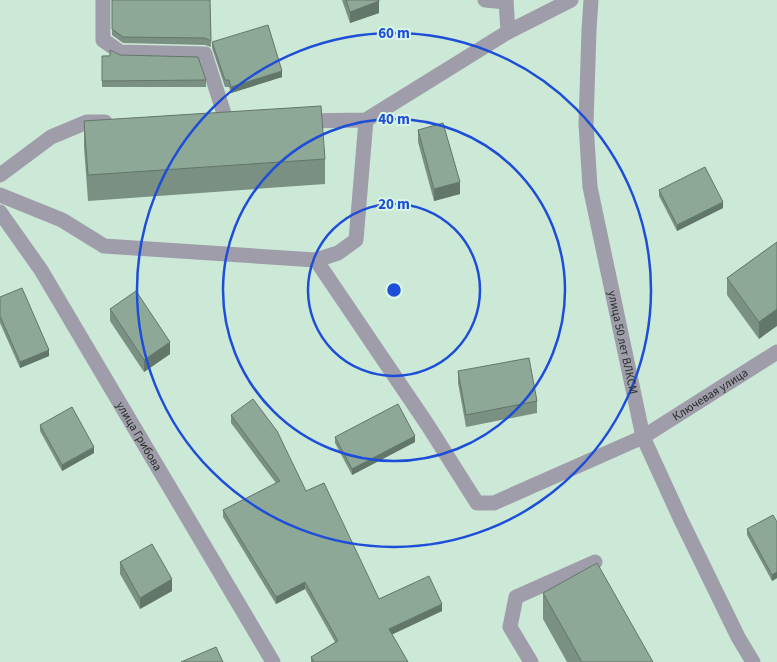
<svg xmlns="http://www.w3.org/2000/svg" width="777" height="662" viewBox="0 0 777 662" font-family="'Source Sans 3',sans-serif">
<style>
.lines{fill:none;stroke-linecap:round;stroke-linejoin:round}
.minor{stroke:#9f9da9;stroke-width:15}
.wall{fill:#7a9083}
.shaded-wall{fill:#63766a}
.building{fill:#8ea898;stroke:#63766a}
.ring{fill:none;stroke:#1d4ed8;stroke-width:2.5}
.labels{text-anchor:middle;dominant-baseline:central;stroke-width:4;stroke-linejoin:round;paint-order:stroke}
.street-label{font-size:12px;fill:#242e28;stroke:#d9f5e4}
.centre{fill:#1d4ed8;stroke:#d9f5e4;stroke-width:2.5}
.ring-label{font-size:15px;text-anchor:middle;font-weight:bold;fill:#1d4ed8;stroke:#d9f5e4;stroke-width:4;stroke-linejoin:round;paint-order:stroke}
</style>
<rect width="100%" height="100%" fill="#cce8d7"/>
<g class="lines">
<!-- minor -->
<g class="minor">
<path d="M 103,0 L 103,40 L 120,52 L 205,54 L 227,123"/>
<path d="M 485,0 L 506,2"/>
<path d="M 506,0 L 508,32"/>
<path id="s1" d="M 591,0 L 589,30 L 586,124 L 590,187 L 643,437 L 681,520 L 738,637 L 753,662"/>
<path d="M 303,121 L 366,120 L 508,32 L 571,0"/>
<path d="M 0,175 L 51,137 L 87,122 L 105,122"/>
<path d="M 0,195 L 62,220 L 104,246 L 316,260 L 338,253 L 356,240 L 366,120"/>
<path id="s2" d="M 0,212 L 41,270 L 273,662"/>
<path id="s3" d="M 316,260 L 427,424 L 477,503 L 494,503 L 643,437 L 777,352"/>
<path d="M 531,662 L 510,627 L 516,597 L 595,562"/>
</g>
</g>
<!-- wall -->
<g class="wall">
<path d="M 112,0 L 210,0 L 211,47 L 205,45 L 123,43 L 112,35 Z"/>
<path d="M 342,0 L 379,0 L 379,13 L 350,23 Z"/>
<path d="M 212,42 L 282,77 L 231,93 L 229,87 L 225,87 L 212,48 Z"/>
<path d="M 120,55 L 206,80 L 206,87 L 102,87 L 102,56 Z"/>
<path d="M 84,121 L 325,159 L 325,184 L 88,201 L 84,147 Z"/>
<path d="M 418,130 L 460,194 L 434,201 L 418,142 Z"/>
<path d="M 659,190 L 723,208 L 677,231 L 659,196 Z"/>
<path d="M 777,242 L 759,339 L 727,295 L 727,278 Z"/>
<path d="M 0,297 L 49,356 L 20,368 L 0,323 Z"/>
<path d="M 110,309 L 170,354 L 144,372 L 110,321 Z"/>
<path d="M 458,371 L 537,401 L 537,413 L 466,427 L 458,383 Z"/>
<path d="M 231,415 L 306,491 L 379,599 L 442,611 L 392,634 L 408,662 L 311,662 L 311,657 L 335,642 L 305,589 L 276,604 L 223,517 L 223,510 L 276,483 L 231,423 Z"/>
<path d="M 40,425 L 94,453 L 62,471 L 40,431 Z"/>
<path d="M 335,437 L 415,442 L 352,475 L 335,443 Z"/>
<path d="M 777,522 L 777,578 L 772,581 L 747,535 L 747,529 Z"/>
<path d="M 120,562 L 172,591 L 140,609 L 120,574 Z"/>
<path d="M 543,593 L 653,662 L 567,662 L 543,619 Z"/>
</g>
<!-- shaded-wall -->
<g class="shaded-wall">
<path d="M 379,1 L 379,13 L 350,23 L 350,12 Z"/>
<path d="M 282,71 L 282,77 L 231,93 L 231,87 Z"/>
<path d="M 460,182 L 460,194 L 434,201 L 434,189 Z"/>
<path d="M 723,202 L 723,208 L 677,231 L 677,225 Z"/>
<path d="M 777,309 L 777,326 L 759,339 L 759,322 Z"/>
<path d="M 170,342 L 170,354 L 144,372 L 144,360 Z"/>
<path d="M 49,350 L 49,356 L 20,368 L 20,362 Z"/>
<path d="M 415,436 L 415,442 L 352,475 L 352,469 Z"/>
<path d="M 94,447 L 94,453 L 62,471 L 62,465 Z"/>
<path d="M 777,572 L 777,578 L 772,581 L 772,575 Z"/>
<path d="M 172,579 L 172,591 L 140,609 L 140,598 Z"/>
<path d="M 305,582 L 305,589 L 276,604 L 276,597 Z"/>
<path d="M 442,604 L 442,611 L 389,636 L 389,629 Z"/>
</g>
<!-- building -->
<g class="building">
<path d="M 112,0 L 210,0 L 211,41 L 205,38 L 123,37 L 112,29 Z"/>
<path d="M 346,0 L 379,0 L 379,1 L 350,12 Z"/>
<path d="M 268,25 L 282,71 L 231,87 L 229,80 L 225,80 L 212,42 Z"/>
<path d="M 110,50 L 120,55 L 198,57 L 206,80 L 102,81 L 102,56 L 110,56 Z"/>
<path d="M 321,106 L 325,159 L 88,175 L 84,121 Z"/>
<path d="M 443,123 L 460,182 L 434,189 L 418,130 Z"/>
<path d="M 705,167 L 723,202 L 677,225 L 659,190 Z"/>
<path d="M 777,242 L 777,309 L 759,322 L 727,278 Z"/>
<path d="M 22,288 L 49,350 L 20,362 L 0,316 L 0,297 Z"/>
<path d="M 136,291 L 170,342 L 144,360 L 110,309 Z"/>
<path d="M 529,358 L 537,401 L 466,415 L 458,371 Z"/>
<path d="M 253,399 L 277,431 L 306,491 L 324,483 L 379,599 L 429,576 L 442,604 L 389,629 L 408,662 L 314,662 L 311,657 L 338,641 L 305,582 L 276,597 L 223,510 L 280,481 L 231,415 Z"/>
<path d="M 398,404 L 415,436 L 352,469 L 335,437 Z"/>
<path d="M 72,407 L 94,447 L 62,465 L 40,425 Z"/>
<path d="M 773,515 L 777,522 L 777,572 L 772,575 L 747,529 Z"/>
<path d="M 152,544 L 172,579 L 140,598 L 120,562 Z"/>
<path d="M 597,563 L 653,662 L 582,662 L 543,593 Z"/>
<path d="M 216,647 L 223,662 L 181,662 Z"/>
</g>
<!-- distance rings -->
<g class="ring">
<circle cx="394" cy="290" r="86"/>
<circle cx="394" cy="290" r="171"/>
<circle cx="394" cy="290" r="257"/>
</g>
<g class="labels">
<!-- street labels -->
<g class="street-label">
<text stroke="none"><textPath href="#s1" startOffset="346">улица 50 лет ВЛКСМ</textPath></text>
<text stroke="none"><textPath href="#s3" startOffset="551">Ключевая улица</textPath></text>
<text stroke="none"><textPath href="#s2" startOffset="264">улица Грибова</textPath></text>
</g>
</g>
<circle cx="394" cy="290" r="8" class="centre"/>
<g class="ring-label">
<text x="394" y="38">60 m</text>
<text x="394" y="124">40 m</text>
<text x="394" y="209">20 m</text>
</g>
</svg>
